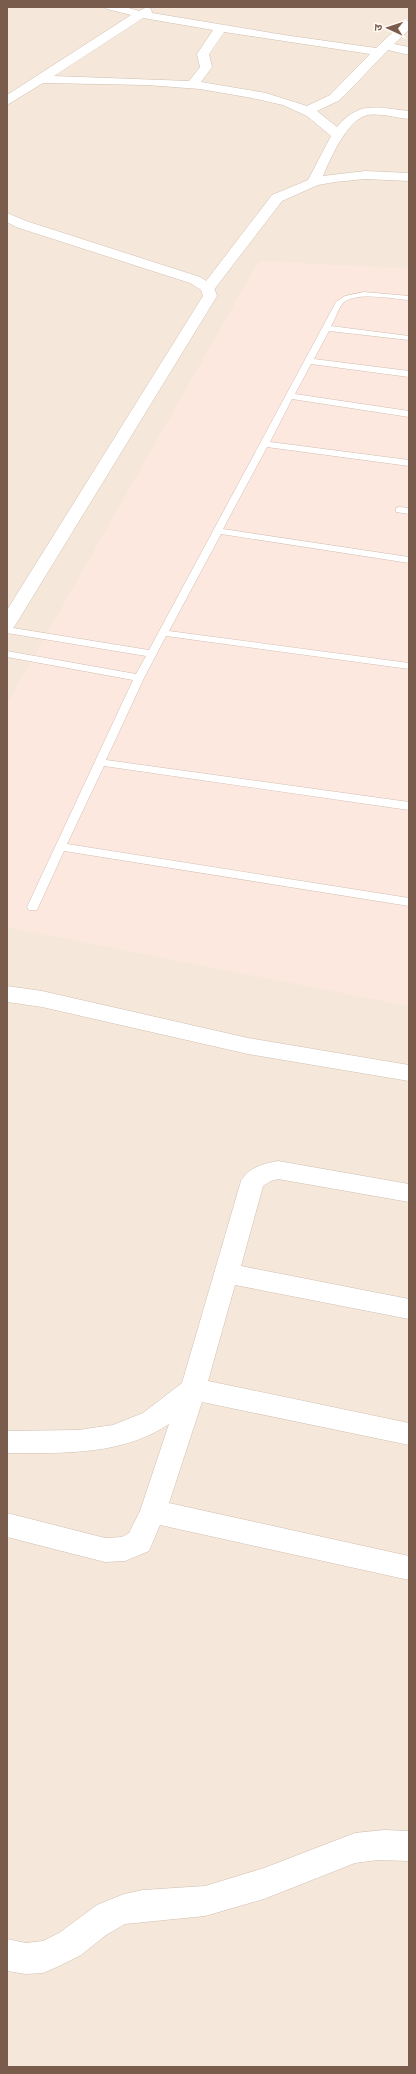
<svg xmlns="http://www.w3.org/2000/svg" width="416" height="2074" viewBox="0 0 416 2074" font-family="'Fira Sans','Noto Sans Devanagari',sans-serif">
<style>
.residential{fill:#f5e8da}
.commercial{fill:#fde8e0}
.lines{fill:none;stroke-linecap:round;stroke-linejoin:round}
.lane-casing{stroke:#d1beb0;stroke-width:1}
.street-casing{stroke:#d1beb0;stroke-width:1}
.secondary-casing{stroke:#d6c0b0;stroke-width:1}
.lane{fill:#fff;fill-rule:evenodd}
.street{fill:#fff;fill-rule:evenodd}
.secondary{fill:#fff;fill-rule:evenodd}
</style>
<rect width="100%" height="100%" fill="#fdf6ec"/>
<!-- residential -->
<rect class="residential" x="7" y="7" width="402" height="2060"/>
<!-- commercial -->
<path class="commercial" d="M 259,261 L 409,269 L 409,1006 L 7,927 L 7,704 Z"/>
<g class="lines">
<!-- lane casing -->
<g class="lane-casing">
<g id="lane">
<path d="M 364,292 L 409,296 L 409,300 C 393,299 356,291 343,303 C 338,309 335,320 331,326 L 409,336 L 409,340 L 329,331 L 314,359 L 409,371 L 409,377 L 311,364 L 295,394 L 409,411 L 409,417 L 292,399 L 270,442 L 409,460 L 409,466 L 267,447 L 223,529 L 409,557 L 409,563 L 221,534 L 169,631 L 409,663 L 409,669 L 166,636 L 144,678 L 106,760 L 409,802 L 409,810 L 104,766 L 67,844 L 409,898 L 409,906 L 64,851 L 37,910 L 29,910 L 27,907 L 133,680 L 7,657 L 7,651 L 136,674 L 146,656 L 7,633 L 7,627 L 149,650 L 336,302 L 345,296 Z"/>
<path d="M 399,507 L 409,508 L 409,514 L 396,512 L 396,508 Z"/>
</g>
</g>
<!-- street casing -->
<g class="street-casing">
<g id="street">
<path d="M 105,7 L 125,7 L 139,11 L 147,7 L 151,9 L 152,13 L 284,35 L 376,48 L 405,21 L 409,20 L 409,30 L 394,44 L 409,47 L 409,55 L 388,50 L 345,95 L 338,101 L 317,111 L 337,127 C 359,100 378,108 409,111 L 409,119 C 396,118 382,113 368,115 C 348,118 330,159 323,176 L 365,171 L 409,173 L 409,181 L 365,179 L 335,182 L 318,185 L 282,201 L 213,291 L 203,291 L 201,288 L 203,285 L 272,195 L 308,180 L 331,136 L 307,116 L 283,105 L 252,98 L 200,89 L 147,85 L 43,83 L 7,105 L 7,95 L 131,15 L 107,9 ZM 143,18 L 213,30 L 197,54 L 200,67 L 189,81 L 54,76 ZM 224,32 L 370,54 L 330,95 L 307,106 L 266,93 L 201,82 L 212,67 L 209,54 Z"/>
<path d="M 7,986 L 42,991 L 248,1038 L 409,1065 L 409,1081 L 248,1054 L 42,1007 L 7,1002 Z"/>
<path d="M 278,1161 L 409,1184 L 409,1202 L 278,1179 L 271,1181 L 263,1186 L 241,1266 L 409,1299 L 409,1319 L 235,1285 L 208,1381 L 409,1423 L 409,1445 L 202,1402 L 169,1503 L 409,1556 L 409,1580 L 160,1525 L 149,1551 L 125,1561 L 105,1562 L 7,1537 L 7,1513 L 105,1538 L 122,1537 L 129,1533 L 140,1511 L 169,1424 C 121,1456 62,1453 7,1453 L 7,1431 L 78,1430 L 113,1425 L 143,1413 L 182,1383 L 241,1181 C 249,1167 263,1164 278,1161 Z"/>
<path d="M 384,1830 L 409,1831 L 409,1861 L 378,1860 L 355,1863 L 264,1899 L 205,1916 L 125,1924 L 106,1935 L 81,1955 L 57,1967 L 43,1973 L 26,1974 L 7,1971 L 7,1939 L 26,1943 L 43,1941 L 59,1933 L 97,1905 L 124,1894 L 143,1890 L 205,1886 L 264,1868 L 355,1833 Z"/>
</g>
</g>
<!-- secondary casing -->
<g class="secondary-casing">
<path id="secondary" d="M 7,213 L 26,221 L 200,277 L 213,285 L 217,296 L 16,624 L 13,628 L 7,629 L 7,610 L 203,296 L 201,290 L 190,283 L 16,227 L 7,222 Z"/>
</g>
<!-- lane -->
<use href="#lane" class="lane"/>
<!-- street -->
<use href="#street" class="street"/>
<!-- secondary -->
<use href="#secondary" class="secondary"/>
</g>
<!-- border -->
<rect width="416" height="2074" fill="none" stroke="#7a5c4d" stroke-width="16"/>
<!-- north arrow -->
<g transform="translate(388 28) rotate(273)" stroke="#fffaf3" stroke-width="3" paint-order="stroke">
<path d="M0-3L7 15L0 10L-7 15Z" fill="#7a5c4d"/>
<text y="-6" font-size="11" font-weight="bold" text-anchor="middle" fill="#7a5c4d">उ</text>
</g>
</svg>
